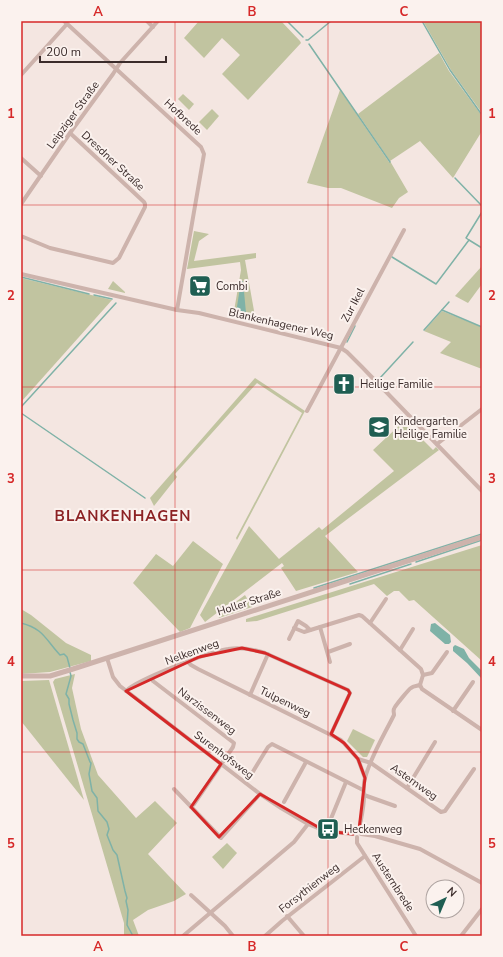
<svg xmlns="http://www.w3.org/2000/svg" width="503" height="957" viewBox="0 0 503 957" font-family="'Nunito Sans',sans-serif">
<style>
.green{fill:#c1c4a0}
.water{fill:#7fb2a7}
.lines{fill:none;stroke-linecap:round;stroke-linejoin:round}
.stream{stroke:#7fb2a7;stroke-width:1.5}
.minor{stroke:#cdb3ac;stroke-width:4}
.tertiary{stroke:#cdb3ac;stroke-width:5}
.marked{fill:none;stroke:#d62828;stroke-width:3;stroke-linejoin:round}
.grid{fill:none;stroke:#d62828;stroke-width:1;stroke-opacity:0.55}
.labels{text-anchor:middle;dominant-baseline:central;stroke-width:4;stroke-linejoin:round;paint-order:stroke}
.street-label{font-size:11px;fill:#3b2c2b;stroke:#fbf2ee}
.poi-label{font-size:11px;fill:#3b2c2b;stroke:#fbf2ee;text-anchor:start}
.district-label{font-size:15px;font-weight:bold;letter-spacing:1px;fill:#8c2224;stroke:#fbf2ee}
.neatline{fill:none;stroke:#d62828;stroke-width:1.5}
.grid-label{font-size:13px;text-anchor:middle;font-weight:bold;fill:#d62828}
</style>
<rect width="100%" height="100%" fill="#f4e6e1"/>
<!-- green -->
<g class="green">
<path d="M 199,21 L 281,21 L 300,41 L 301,43 L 248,100 L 222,74 L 240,55 L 222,38 L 204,58 L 184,38 Z"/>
<path d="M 423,21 L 479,21 L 482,25 L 482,113 L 451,70 Z"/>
<path d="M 439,53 L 449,71 L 482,116 L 482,131 L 453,178 L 420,141 L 390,161 L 408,192 L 399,198 L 392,208 L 341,188 L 328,188 L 307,183 L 340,90 L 389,162 L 390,161 L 358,114 Z"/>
<path d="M 183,94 L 194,104 L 189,110 L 178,99 Z"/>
<path d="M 212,109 L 219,116 L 207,130 L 199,122 Z"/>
<path d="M 194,231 L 209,234 L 199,241 L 194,261 L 256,253 L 256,258 L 245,260 L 256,322 L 233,317 L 241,270 L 240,262 L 187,269 Z"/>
<path d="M 482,266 L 482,284 L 468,303 L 455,296 Z"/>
<path d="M 21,278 L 112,300 L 21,402 Z"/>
<path d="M 113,281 L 125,292 L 125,293 L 108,289 Z"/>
<path d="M 442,311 L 482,327 L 482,369 L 440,353 L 451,342 L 424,331 Z"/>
<path d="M 255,378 L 305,411 L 237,540 L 236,538 L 302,413 L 257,383 L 175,474 L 177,477 L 154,506 L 150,498 Z"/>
<path d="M 404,421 L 433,450 L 436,447 L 439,450 L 325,536 L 358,572 L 296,591 L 281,568 L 284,566 L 282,563 L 205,622 L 200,615 L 249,526 L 279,559 L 319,527 L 322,530 L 394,471 L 373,450 Z"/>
<path d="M 193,541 L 223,564 L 190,628 L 180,632 L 133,583 L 156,554 L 173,566 Z"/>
<path d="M 482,545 L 482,661 L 414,600 L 409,601 L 399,591 L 394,591 L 387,596 L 374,584 L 257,621 L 246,622 L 246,619 Z"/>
<path d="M 245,595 L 252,607 L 219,618 L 218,615 Z"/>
<path d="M 21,609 L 31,615 L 66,643 L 91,655 L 91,661 L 50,672 L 21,674 Z"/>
<path d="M 75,674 L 72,688 L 81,729 L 98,775 L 136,818 L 155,801 L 177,823 L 148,854 L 186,894 L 174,901 L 148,910 L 133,920 L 139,936 L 124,936 L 124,923 L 53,682 L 55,679 Z"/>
<path d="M 49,680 L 84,800 L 21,721 L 21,681 Z"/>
<path d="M 353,729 L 375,740 L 367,757 L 363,757 L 347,741 Z"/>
<path d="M 227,843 L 237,853 L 223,869 L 212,857 Z"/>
</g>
<!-- water -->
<g class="water">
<path d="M 241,281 L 243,281 L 246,313 L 244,315 L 240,316 L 236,313 Z"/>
<path d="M 435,623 L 450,635 L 451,642 L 449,644 L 445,644 L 430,631 L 431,624 Z"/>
<path d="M 455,645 L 464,649 L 469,658 L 482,671 L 482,679 L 467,663 L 453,651 L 453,647 Z"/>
</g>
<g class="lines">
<!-- stream -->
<g class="stream">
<path d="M 287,21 L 303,37"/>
<path d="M 422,21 L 450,70 L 482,115"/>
<path d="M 306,40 L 308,40 L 331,21"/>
<path d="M 309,44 L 390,162"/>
<path d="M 455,178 L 482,206"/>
<path d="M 469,240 L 466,238 L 482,212"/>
<path d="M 392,257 L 436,284 L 469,240 L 482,248"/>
<path d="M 21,277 L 89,294"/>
<path d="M 94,295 L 112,299"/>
<path d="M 442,310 L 482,327"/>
<path d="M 424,330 L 449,302"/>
<path d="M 347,342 L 355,326"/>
<path d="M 380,378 L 413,342"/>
<path d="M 21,407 L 116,303"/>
<path d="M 21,413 L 145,498"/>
<path d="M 416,562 L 482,540"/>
<path d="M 350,584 L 411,564"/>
<path d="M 314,588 L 482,534"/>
<path d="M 21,623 C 44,629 45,639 60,655 L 64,654 L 67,657 L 70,668"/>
<path d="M 70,672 L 71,676 L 66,694 L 69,699 L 69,704 L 73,720 L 77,733 L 77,739 L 79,742 L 83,744 L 90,762 L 91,763 L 89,774 L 92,791 L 97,798 L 98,811 L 107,822 L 109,829 L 107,835 L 113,850 L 117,855 L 125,891 L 127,898 L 126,901 L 128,910 L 127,925 L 133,936"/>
</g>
<!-- minor -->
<g class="minor">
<path d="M 64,21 L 201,147 L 204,154 L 177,310"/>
<path d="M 147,21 L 153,27"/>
<path d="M 21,75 L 67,24"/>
<path d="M 21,158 L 41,176"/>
<path d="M 21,204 L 70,133 L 113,74 L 120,63 L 158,21"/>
<path d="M 21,236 L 50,248 L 113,263 L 119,258 L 145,207 L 145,204 L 144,202 L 70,133"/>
<path d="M 21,274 L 177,310 L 199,313 L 341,348 L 347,352 L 362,367 L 482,491"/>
<path d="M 307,411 L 404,230"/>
<path d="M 437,444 L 482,409"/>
<path d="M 370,623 L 386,599"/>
<path d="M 320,627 L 330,662"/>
<path d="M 294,628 L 304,632 L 359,615 L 362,616 L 421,669 L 423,675 L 420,685 C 417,686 413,686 411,688 C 409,689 394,707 394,709 C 393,711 394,712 394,715 C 384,735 371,756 365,778 C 363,784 364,790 364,796 C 364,808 361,819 359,830"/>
<path d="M 289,639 L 298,621 L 306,626 L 310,630"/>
<path d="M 400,650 L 413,629"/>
<path d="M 328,652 L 350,644"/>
<path d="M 107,658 L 113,677 L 120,686 L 260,794 L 281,808 L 308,824 L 325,831 L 353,834"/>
<path d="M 188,662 L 191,665 L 198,669 L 341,740 L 358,759 L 371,763 L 441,812 L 445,811 L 474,769"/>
<path d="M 423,675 L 432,673 L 447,652"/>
<path d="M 151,677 L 153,681 L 234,743 L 233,747 L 194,804 L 191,807"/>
<path d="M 420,685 L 422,689 L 482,730"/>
<path d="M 126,691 C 136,680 211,651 228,649 C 241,647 252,649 265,653 L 348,690 L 350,693 L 331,734"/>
<path d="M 250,695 L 268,654"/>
<path d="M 453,711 L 473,682"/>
<path d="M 358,759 L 365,778"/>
<path d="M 249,778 L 268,747 L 272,744 L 363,790"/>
<path d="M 407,788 L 435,742"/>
<path d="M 174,789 L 221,838 L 260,794"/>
<path d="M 364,795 L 395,806"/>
<path d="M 284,802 L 306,762"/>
<path d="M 330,821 L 346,782"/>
<path d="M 361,834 L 375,836 L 420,849 L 482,883"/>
<path d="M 357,837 L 357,843 L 416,936"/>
<path d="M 191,895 L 225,926 L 233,936"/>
<path d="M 287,916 L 304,936"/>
<path d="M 183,936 L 294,842 L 308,824"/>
<path d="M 265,936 L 282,921 L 365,856"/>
<path d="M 461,936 L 482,909"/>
</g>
<!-- tertiary -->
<path class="tertiary" d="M 21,676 L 50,676 L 73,669 L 482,537"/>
</g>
<!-- marked area -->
<path class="marked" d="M 242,648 L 265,653 L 348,690 L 350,693 L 331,734 L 344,743 L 358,759 L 365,778 L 359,830 L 354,829 L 353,834 L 325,831 L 260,794 L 219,837 L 191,807 L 221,764 L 126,691 L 199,657 Z"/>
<!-- grid -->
<path class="grid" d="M 175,21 L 175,936M 328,21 L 328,936M 21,205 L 482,205M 21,387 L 482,387M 21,570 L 482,570M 21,752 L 482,752"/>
<!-- icons -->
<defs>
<g id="supermarket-square" transform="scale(1.15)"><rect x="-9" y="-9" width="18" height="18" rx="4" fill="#1f5e52" stroke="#fbf2ee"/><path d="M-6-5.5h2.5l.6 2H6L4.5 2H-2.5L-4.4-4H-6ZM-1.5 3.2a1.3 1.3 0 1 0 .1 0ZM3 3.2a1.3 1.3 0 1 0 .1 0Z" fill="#fff"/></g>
<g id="church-square" transform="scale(1.15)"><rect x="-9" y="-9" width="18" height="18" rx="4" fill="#1f5e52" stroke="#fbf2ee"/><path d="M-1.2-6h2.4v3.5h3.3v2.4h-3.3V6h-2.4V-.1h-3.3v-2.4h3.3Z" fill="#fff"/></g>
<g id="school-square" transform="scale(1.15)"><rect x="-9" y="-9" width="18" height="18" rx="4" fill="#1f5e52" stroke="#fbf2ee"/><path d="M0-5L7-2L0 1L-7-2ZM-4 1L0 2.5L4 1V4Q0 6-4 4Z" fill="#fff"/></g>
<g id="bus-square" transform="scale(1.15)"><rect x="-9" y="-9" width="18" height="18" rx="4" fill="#1f5e52" stroke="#fbf2ee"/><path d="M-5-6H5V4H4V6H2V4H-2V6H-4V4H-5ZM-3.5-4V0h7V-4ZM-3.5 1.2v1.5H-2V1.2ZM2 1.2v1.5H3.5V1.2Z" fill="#fff"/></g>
</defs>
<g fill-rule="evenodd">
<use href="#supermarket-square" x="200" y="286"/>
<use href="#church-square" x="344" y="384"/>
<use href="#school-square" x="379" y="427"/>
<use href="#bus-square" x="328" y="829"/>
</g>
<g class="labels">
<!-- street labels -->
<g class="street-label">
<text transform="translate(73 115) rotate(-54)">Leipziger Straße</text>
<text transform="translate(183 117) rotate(43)">Hofbrede</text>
<text transform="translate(113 161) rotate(43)">Dresdner Straße</text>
<text transform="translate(353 305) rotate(-62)">Zur Ikel</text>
<text transform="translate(281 324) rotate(13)">Blankenhagener Weg</text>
<text transform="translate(249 602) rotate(-18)">Holler Straße</text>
<text transform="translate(192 652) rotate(-20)">Nelkenweg</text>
<text transform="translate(285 702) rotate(26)">Tulpenweg</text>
<text transform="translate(207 711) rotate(37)">Narzissenweg</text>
<text transform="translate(224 755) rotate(37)">Surenhofsweg</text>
<text transform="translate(414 782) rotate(35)">Asternweg</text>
<text transform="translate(393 882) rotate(57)">Austernbrede</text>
<text transform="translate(309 888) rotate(-38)">Forsythienweg</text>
</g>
<!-- poi labels -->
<g class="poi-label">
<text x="216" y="286">Combi</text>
<text x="360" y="384">Heilige Familie</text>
<text x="394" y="421">Kindergarten<tspan x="394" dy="13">Heilige Familie</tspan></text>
<text x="344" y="829">Heckenweg</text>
</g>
<!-- district labels -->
<g class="district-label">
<text x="123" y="516">BLANKENHAGEN</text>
</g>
</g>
<!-- border -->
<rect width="503" height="957" fill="none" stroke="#fbf2ee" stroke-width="44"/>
<!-- north arrow -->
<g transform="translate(445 899) rotate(44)"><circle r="19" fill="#fbf2ee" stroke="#aea3a0"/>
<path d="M0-3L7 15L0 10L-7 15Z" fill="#1f5e52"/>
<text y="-6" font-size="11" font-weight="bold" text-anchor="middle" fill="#3b2c2b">N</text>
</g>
<!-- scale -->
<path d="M40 56v6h126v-6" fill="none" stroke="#3b2c2b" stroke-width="2"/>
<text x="46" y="56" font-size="12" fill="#3b2c2b" stroke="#fbf2ee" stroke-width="3" paint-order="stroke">200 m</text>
<rect x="22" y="22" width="459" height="913" class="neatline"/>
<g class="grid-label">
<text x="98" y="16">A</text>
<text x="252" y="16">B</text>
<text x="404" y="16">C</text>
<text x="11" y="118">1</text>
<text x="492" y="118">1</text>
<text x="11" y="300">2</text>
<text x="492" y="300">2</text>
<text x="11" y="483">3</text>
<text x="492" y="483">3</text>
<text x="11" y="666">4</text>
<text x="492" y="666">4</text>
<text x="11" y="848">5</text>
<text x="492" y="848">5</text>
<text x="98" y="951">A</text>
<text x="252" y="951">B</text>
<text x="404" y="951">C</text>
</g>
</svg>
